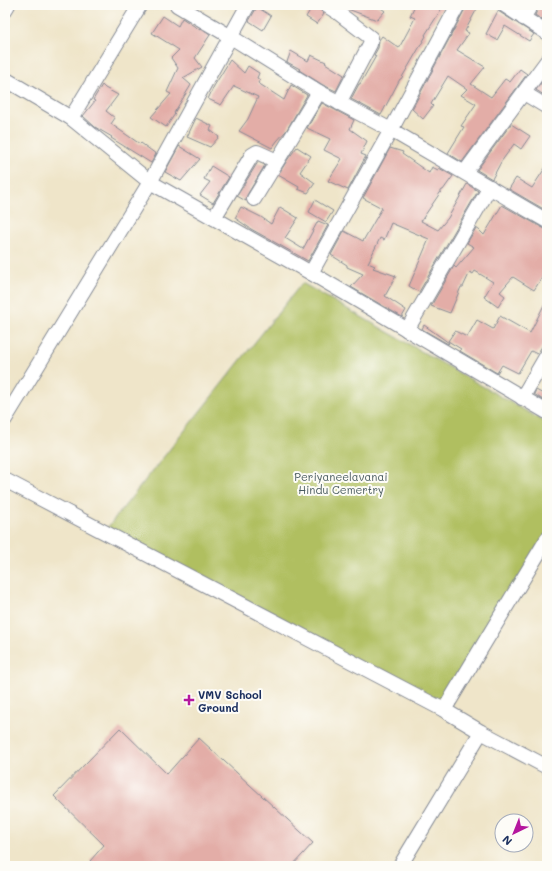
<svg xmlns="http://www.w3.org/2000/svg" width="552" height="871" viewBox="0 0 552 871" font-family="Mali,sans-serif">
<style>
.green{fill:#b0bf61;stroke:#667760}
.building{fill:#e3ada7}
.lines{fill:none;stroke-linecap:round;stroke-linejoin:round}
.minor-casing{stroke:#858a94;stroke-width:16}
.minor{stroke:#fff;stroke-width:14}
.poi-dot{fill:#b5179e;stroke:#fdfcf7;stroke-width:1.5}
.labels{text-anchor:middle;dominant-baseline:central;stroke-width:4;stroke-linejoin:round;paint-order:stroke}
.park-label{font-size:11px;fill:#485a5f;stroke:#fdfcf7}
.poi-label{font-size:11px;font-weight:bold;fill:#1b2f5e;stroke:#fdfcf7;text-anchor:start}
</style>
<rect width="100%" height="100%" fill="#fdfcf7"/>
<filter id="ink" filterUnits="userSpaceOnUse"><feTurbulence type="fractalNoise" baseFrequency=".025" numOctaves="2"/><feDisplacementMap in="SourceGraphic" scale="8" xChannelSelector="R" yChannelSelector="G"/><feConvolveMatrix kernelMatrix="1 2 1 2 8 2 1 2 1" color-interpolation-filters="sRGB"/></filter>
<filter id="wash" filterUnits="userSpaceOnUse"><feTurbulence type="fractalNoise" baseFrequency=".012" numOctaves="4" result="noise"/><feDisplacementMap in="SourceGraphic" scale="16" xChannelSelector="R" yChannelSelector="G"/><feGaussianBlur stdDeviation="0.9" result="paint"/><feColorMatrix in="noise" values="0 0 0 0 0 0 0 0 0 0 0 0 0 0 0 0 0 1.4 0 .05"/><feComposite in="paint" operator="in"/></filter>
<g filter="url(#wash)">
<rect width="100%" height="100%" fill="#efe5c9"/>
<!-- green -->
<path class="green" d="M 302,283 L 547,423 L 547,539 L 444,710 L 104,532 Z"/>
<g id="blocks">
<!-- building -->
<g class="building">
<path d="M 313,5 L 318,5 L 319,9 L 324,14 L 317,24 L 306,17 Z"/>
<path d="M 342,5 L 377,5 L 385,11 L 377,20 L 345,8 Z"/>
<path d="M 415,5 L 444,5 L 425,35 L 426,36 L 401,79 L 400,79 L 381,115 L 351,99 L 359,84 L 360,84 L 376,56 L 374,55 L 378,48 L 379,40 L 382,36 L 399,48 L 415,18 L 410,16 Z"/>
<path d="M 467,5 L 479,5 L 465,31 L 469,33 L 457,50 L 485,67 L 471,84 L 491,97 L 505,79 L 510,82 L 520,69 L 527,74 L 462,162 L 448,153 L 464,127 L 461,126 L 476,104 L 461,95 L 467,89 L 448,76 L 431,104 L 433,106 L 423,119 L 412,109 L 465,9 Z"/>
<path d="M 539,5 L 547,5 L 547,19 L 545,22 L 535,15 L 538,9 Z"/>
<path d="M 257,7 L 271,16 L 263,30 L 249,21 Z"/>
<path d="M 498,11 L 534,34 L 529,41 L 505,26 L 497,40 L 486,34 Z"/>
<path d="M 163,16 L 178,26 L 182,18 L 200,30 L 201,29 L 210,35 L 195,58 L 202,67 L 183,78 L 191,85 L 174,113 L 175,114 L 166,127 L 151,117 L 171,94 L 167,92 L 178,68 L 171,58 L 179,50 L 152,33 Z"/>
<path d="M 291,51 L 308,61 L 311,55 L 326,62 L 325,63 L 344,75 L 336,91 L 323,85 L 299,70 L 300,69 L 287,62 Z"/>
<path d="M 230,60 L 244,73 L 248,66 L 259,73 L 257,78 L 260,80 L 258,83 L 284,100 L 291,85 L 307,95 L 286,131 L 277,141 L 272,148 L 239,131 L 248,119 L 258,97 L 234,86 L 221,105 L 208,99 L 214,86 Z"/>
<path d="M 547,75 L 547,97 L 536,90 Z"/>
<path d="M 102,85 L 105,88 L 118,95 L 106,111 L 115,118 L 111,124 L 140,144 L 141,143 L 156,154 L 151,163 L 111,138 L 112,137 L 95,127 L 83,116 L 95,101 L 93,100 Z"/>
<path d="M 322,103 L 354,120 L 350,129 L 367,141 L 361,154 L 366,156 L 348,190 L 328,181 L 342,159 L 324,150 L 330,139 L 307,128 Z"/>
<path d="M 196,118 L 212,126 L 210,130 L 219,137 L 210,147 L 187,137 Z"/>
<path d="M 511,124 L 530,136 L 521,149 L 514,144 L 501,162 L 492,179 L 477,170 Z"/>
<path d="M 179,146 L 200,159 L 181,181 L 165,172 Z"/>
<path d="M 297,147 L 311,156 L 300,172 L 315,183 L 308,193 L 298,189 L 299,187 L 278,175 L 288,159 Z"/>
<path d="M 390,148 L 403,152 L 402,154 L 429,173 L 432,167 L 438,170 L 439,168 L 453,176 L 443,190 L 442,190 L 421,221 L 438,230 L 448,218 L 467,184 L 478,191 L 419,292 L 409,286 L 429,239 L 391,223 L 384,240 L 380,238 L 368,263 L 375,266 L 373,268 L 396,276 L 385,296 L 406,310 L 402,317 L 351,287 L 363,274 L 347,267 L 347,265 L 331,255 L 344,231 L 363,241 L 382,208 L 363,198 Z"/>
<path d="M 258,162 L 265,165 L 247,195 L 246,201 L 237,196 Z"/>
<path d="M 547,165 L 547,211 L 509,189 L 516,178 L 532,188 Z"/>
<path d="M 211,166 L 229,177 L 213,203 L 200,195 L 210,182 L 204,179 Z"/>
<path d="M 315,200 L 333,211 L 326,222 L 309,212 Z"/>
<path d="M 502,205 L 543,228 L 547,229 L 547,270 L 534,290 L 513,277 L 500,292 L 505,296 L 498,307 L 484,297 L 493,282 L 475,271 L 473,274 L 470,272 L 463,287 L 461,287 L 450,313 L 431,306 L 454,266 L 456,268 L 474,247 L 467,243 L 476,228 L 479,230 L 484,235 Z"/>
<path d="M 241,207 L 261,217 L 271,224 L 280,207 L 298,218 L 285,238 L 303,249 L 318,221 L 328,225 L 308,261 L 251,229 L 235,218 Z"/>
<path d="M 547,299 L 547,339 L 537,354 L 531,351 L 518,373 L 502,365 L 497,373 L 460,351 L 461,349 L 448,341 L 455,331 L 467,337 L 477,320 L 493,329 L 500,316 L 530,333 Z"/>
<path d="M 424,325 L 449,343 L 448,344 L 422,329 Z"/>
<path d="M 536,390 L 547,396 L 546,402 L 534,394 Z"/>
<path d="M 120,728 L 167,774 L 199,738 L 313,843 L 292,866 L 96,866 L 90,861 L 104,845 L 54,796 Z"/>
</g>
</g>
</g>
<g filter="url(#ink)">
<use href="#blocks" fill-opacity="0" stroke="#858a94" stroke-width="1"/>
<g class="lines">
<!-- minor casing -->
<g class="minor-casing">
<g id="minor">
<path d="M 177,5 L 231,37 L 319,92 L 391,130 L 547,221"/>
<path d="M 326,5 L 337,12 L 371,38 L 370,44 L 339,103"/>
<path d="M 504,5 L 547,33"/>
<path d="M 5,10 L 8,5"/>
<path d="M 523,18 L 531,5"/>
<path d="M 5,79 L 71,118 L 150,182 L 311,273 L 547,412"/>
<path d="M 524,93 L 547,107"/>
<path d="M 71,118 L 140,5"/>
<path d="M 465,172 L 547,61"/>
<path d="M 254,199 L 319,92"/>
<path d="M 214,218 L 252,155 L 257,152 L 277,161"/>
<path d="M 311,273 L 391,130 L 458,5"/>
<path d="M 407,330 L 490,187"/>
<path d="M 522,398 L 547,355"/>
<path d="M 5,419 L 150,182 L 248,5"/>
<path d="M 5,480 L 444,710 L 481,732 L 547,767"/>
<path d="M 444,710 L 547,539"/>
<path d="M 400,866 L 481,732"/>
</g>
</g>
<!-- minor -->
<use href="#minor" class="minor"/>
</g>
</g>
<!-- markers -->
<path class="poi-dot" d="M187 694h4v4h4v4h-4v4h-4v-4h-4v-4h4z"/>
<g class="labels">
<!-- park labels -->
<g class="park-label">
<text x="341" y="476">Periyaneelavanai<tspan x="341" dy="13">Hindu Cemertry</tspan></text>
</g>
<!-- poi labels -->
<g class="poi-label">
<text x="198" y="694">VMV School<tspan x="198" dy="13">Ground</tspan></text>
</g>
</g>
<!-- margin -->
<rect width="552" height="871" fill="none" stroke="#fdfcf7" stroke-width="20"/>
<!-- north arrow -->
<g transform="translate(514 833) rotate(223)"><circle r="19" fill="#fdfcf7" stroke="#a3aaba"/>
<path d="M0-3L7 15L0 10L-7 15Z" fill="#b5179e"/>
<text y="-6" font-size="11" font-weight="bold" text-anchor="middle" fill="#1b2f5e">N</text>
</g>
</svg>
